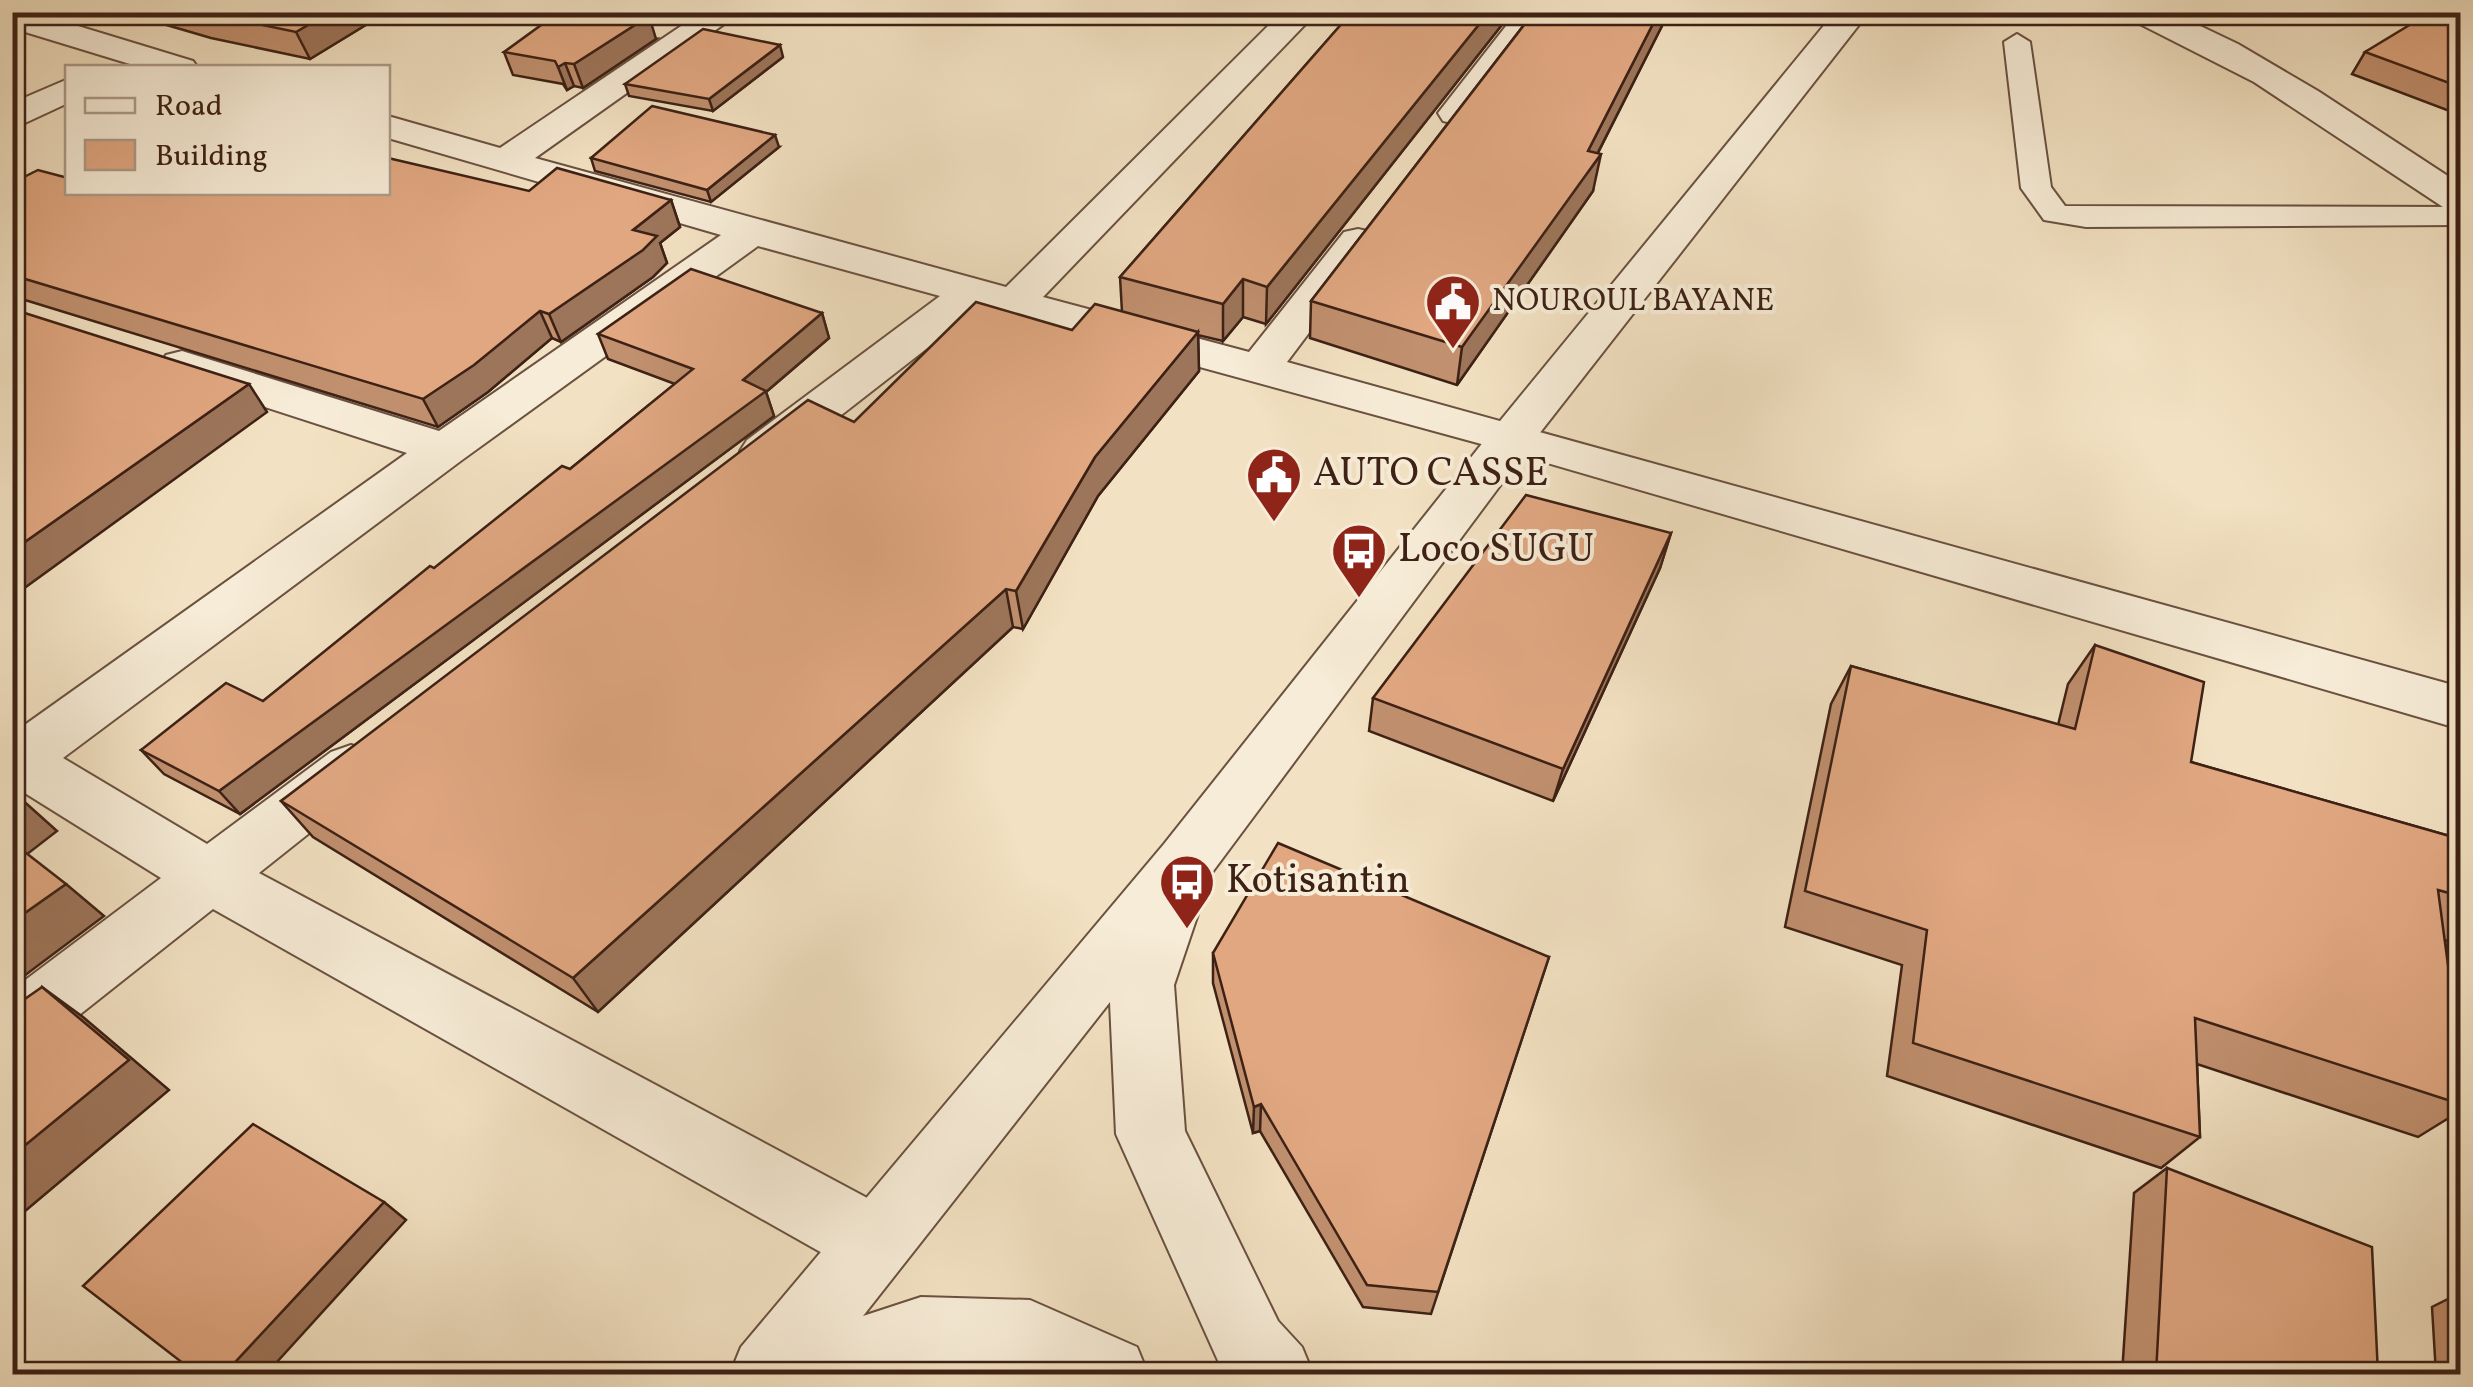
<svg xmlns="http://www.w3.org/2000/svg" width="2473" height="1387" viewBox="0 0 2473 1387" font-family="Vollkorn,serif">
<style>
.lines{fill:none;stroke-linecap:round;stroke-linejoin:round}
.service-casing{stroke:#6a5140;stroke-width:4}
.minor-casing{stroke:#6a5140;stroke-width:4}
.tertiary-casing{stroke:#6a5140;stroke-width:4}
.service{fill:#f7ecd7;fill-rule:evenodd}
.minor{fill:#f7ecd7;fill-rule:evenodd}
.tertiary{fill:#f7ecd7;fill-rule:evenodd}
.wall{fill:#c1906f;stroke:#3d2115;stroke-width:2.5}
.shaded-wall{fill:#9d755a;stroke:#3d2115;stroke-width:2.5}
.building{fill:#e0a781;stroke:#3d2115;stroke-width:2.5}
.labels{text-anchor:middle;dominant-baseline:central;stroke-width:8;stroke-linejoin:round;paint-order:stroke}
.far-poi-label{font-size:32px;fill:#3d2115;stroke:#f7ecd7;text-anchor:start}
.poi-label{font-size:40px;fill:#3d2115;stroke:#f7ecd7;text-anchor:start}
</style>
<rect width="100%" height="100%" fill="#f2e1c2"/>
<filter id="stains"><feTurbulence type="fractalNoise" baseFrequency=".002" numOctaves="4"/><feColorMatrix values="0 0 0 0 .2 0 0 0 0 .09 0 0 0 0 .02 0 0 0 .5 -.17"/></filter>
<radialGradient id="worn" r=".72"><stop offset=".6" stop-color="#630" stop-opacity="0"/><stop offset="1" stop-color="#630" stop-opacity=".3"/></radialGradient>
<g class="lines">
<!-- service casing -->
<g class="service-casing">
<path id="service" d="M 2017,34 L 2030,42 L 2051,187 L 2065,206 L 2460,207 L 2460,225 L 2086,227 L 2044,220 L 2021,188 L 2004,42 Z"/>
</g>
<!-- minor casing -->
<g class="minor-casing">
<g id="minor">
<path d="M 12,12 L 32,12 L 193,61 L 198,68 L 143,68 L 12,28 Z"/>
<path d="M 702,12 L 741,12 L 535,158 L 1006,287 L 1282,12 L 1317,12 L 1043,297 L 1249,352 L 1344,232 L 1358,229 L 1372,232 L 1378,241 L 1287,362 L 2460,687 L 2460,729 L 1496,448 L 980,307 L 781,462 L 764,466 L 747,462 L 740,451 L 747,440 L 940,296 L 758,246 L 462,460 L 63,758 L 207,844 L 331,752 L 351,745 L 371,752 L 380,768 L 371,784 L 259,873 L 899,1215 L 909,1241 L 899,1267 L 873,1277 L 847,1267 L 213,909 L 35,1050 L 12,1059 L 12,990 L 161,878 L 12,785 L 12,734 L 407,453 L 166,375 L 160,365 L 166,355 L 182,351 L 439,431 L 721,235 L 388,138 L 388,116 L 500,148 Z"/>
<path d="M 1517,12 L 1550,12 L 1469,121 L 1456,124 L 1443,121 L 1438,113 Z"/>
<path d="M 2126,12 L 2171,12 L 2238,44 L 2318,91 L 2460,184 L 2460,213 L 2446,209 L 2254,82 L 2130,19 Z"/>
<path d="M 68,79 L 68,103 L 12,129 L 12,103 Z"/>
</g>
</g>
<!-- tertiary casing -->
<g class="tertiary-casing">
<path id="tertiary" d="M 1835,12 L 1869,12 L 1528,448 L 1199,890 L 1203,899 L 1174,985 L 1185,1131 L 1278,1321 L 1302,1347 L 1313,1374 L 1224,1374 L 1116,1134 L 1110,1002 L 863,1316 L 921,1297 L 1030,1300 L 1137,1347 L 1148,1374 L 730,1374 L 741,1347 L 1164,844 L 1496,426 Z"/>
</g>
<!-- service -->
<use href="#service" class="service"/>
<!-- minor -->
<use href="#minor" class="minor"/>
<!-- tertiary -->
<use href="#tertiary" class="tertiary"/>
</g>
<!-- wall -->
<g class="wall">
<path d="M 122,12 L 387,12 L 310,59 L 211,38 Z"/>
<path d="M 662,12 L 693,12 L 684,18 Z"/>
<path d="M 1352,12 L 1512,12 L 1266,324 L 1243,317 L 1223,341 L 1198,335 L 1199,371 L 1098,496 L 1023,629 L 1013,627 L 598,1012 L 313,837 L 281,801 L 854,422 L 1072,330 L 1122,312 L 1120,277 Z"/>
<path d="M 1534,12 L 1669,12 L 1598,153 L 1593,191 L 1457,385 L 1310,338 L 1311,301 Z"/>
<path d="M 2460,12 L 2460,115 L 2352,74 L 2365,52 Z"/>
<path d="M 656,39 L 583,88 L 574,86 L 567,90 L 563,84 L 513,75 L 504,52 Z"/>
<path d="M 783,57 L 713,111 L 629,96 L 625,84 Z"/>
<path d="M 779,147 L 711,202 L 595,171 L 591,158 Z"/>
<path d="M 12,183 L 124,194 L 671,200 L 680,227 L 660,243 L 667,263 L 653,277 L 561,342 L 552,338 L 488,392 L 438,427 L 12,296 Z"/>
<path d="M 822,313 L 829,338 L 766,392 L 774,416 L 240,814 L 164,774 L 141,750 L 263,701 L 570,469 L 675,384 L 608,359 L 598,334 Z"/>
<path d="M 1671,533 L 1660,568 L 1553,801 L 1369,731 L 1373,698 Z"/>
<path d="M 2095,645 L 2191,762 L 2460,839 L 2460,945 L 2445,940 L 2460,1055 L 2460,1111 L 2418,1137 L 2197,1064 L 2200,1137 L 2161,1168 L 1887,1076 L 1902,965 L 1785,927 L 1831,704 L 1851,666 L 2058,725 L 2068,684 Z"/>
<path d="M 1213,953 L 1549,957 L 1431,1314 L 1363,1307 L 1260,1131 L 1253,1133 L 1213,983 Z"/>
<path d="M 2167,1168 L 2378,1374 L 2122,1374 L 2134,1193 Z"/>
<path d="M 2460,1293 L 2460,1374 L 2436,1374 L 2432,1307 Z"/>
</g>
<!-- shaded-wall -->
<g class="shaded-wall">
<path d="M 330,12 L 387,12 L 310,59 L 296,32 Z"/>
<path d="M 682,12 L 693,12 L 684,18 Z"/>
<path d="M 1489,12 L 1512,12 L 1266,324 L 1267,287 Z"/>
<path d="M 1659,12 L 1669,12 L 1588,172 L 1601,154 L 1593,191 L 1457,385 L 1462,347 L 1588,151 Z"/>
<path d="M 649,16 L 656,39 L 583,88 L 574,64 Z"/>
<path d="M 780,45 L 783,57 L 713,111 L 709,99 Z"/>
<path d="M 565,63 L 574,86 L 567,90 L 558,67 Z"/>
<path d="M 775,135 L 779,147 L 711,202 L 707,190 Z"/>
<path d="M 671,200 L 680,227 L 660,243 L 667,263 L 653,277 L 561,342 L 549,314 L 633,230 Z"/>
<path d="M 1243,279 L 1243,317 L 1223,341 L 1223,304 Z"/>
<path d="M 540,311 L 552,338 L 488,392 L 438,427 L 423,399 Z"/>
<path d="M 822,313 L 829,338 L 766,392 L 774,416 L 240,814 L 219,791 L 743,380 Z"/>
<path d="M 1198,332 L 1199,371 L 1098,496 L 1023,629 L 1016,591 L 1095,457 Z"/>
<path d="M 249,384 L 267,412 L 12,597 L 12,551 Z"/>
<path d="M 1671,533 L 1660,568 L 1553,801 L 1563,769 Z"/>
<path d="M 1006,589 L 1013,627 L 598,1012 L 573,978 Z"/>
<path d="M 19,797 L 57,831 L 26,855 L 12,844 L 12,802 Z"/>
<path d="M 66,884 L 104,916 L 12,985 L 12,922 Z"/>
<path d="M 42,987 L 83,1017 L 169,1090 L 12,1222 L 12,1156 Z"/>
<path d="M 1261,1104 L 1260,1131 L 1253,1133 L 1254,1107 Z"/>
<path d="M 384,1202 L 406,1220 L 266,1374 L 224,1374 Z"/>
</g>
<!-- building -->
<g class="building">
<path d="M 199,12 L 330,12 L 296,32 Z"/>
<path d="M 559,12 L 636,12 L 649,16 L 574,64 L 565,63 L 558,67 L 555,61 L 504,52 Z"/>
<path d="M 1352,12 L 1489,12 L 1267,287 L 1243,279 L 1223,304 L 1120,277 Z"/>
<path d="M 1534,12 L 1659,12 L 1588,151 L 1601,154 L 1462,347 L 1311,301 Z"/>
<path d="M 2431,12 L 2460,12 L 2460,87 L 2365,52 Z"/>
<path d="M 703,29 L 780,45 L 709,99 L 625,84 Z"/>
<path d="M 652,106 L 775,135 L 707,190 L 591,158 Z"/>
<path d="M 388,158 L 529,191 L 557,168 L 671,200 L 633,230 L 657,236 L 643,250 L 549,314 L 540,311 L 474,365 L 423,399 L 12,275 L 12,183 L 38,170 L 68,178 L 68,192 L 388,192 Z"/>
<path d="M 691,269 L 822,313 L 743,380 L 766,391 L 219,791 L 141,750 L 226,683 L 263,701 L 430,566 L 434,568 L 562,466 L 570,469 L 693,369 L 598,334 Z"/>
<path d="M 976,302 L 1072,330 L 1095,304 L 1198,332 L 1095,457 L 1016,591 L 1006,589 L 573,978 L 281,801 L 808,400 L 854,422 Z"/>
<path d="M 12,309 L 249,384 L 12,551 Z"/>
<path d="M 1526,495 L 1671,533 L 1563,769 L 1373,698 Z"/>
<path d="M 2095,645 L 2204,682 L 2191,762 L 2460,839 L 2460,896 L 2438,890 L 2460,1055 L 2460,1104 L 2195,1018 L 2200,1137 L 1913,1043 L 1927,930 L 1805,891 L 1851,666 L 2075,729 Z"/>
<path d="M 12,842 L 66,884 L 12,922 Z"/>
<path d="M 1278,843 L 1549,957 L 1438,1292 L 1367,1285 L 1261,1104 L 1254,1107 L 1213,953 Z"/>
<path d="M 42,987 L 129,1060 L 12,1156 L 12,1008 Z"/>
<path d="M 253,1124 L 384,1202 L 224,1374 L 197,1374 L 83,1286 Z"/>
<path d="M 2167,1168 L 2372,1247 L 2378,1374 L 2156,1374 Z"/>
</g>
<!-- icons -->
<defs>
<g id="civic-pin" transform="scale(2.875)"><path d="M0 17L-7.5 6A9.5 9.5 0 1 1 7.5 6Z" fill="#8f2418" stroke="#f7ecd7"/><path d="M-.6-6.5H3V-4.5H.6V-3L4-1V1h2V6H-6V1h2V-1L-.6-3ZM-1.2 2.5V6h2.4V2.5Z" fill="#fff"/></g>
<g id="bus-pin" transform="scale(2.875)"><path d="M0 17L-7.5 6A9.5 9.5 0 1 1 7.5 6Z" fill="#8f2418" stroke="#f7ecd7"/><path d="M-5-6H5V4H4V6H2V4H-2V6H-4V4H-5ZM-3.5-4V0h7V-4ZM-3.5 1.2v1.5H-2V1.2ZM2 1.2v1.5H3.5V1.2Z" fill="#fff"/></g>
</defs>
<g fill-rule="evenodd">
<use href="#civic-pin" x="1453" y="302"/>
<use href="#civic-pin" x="1274" y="475"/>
<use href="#bus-pin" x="1359" y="551"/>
<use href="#bus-pin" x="1187" y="882"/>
</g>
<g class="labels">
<!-- far-poi labels -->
<g class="far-poi-label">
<text x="1492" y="302">NOUROUL BAYANE</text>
</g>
<!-- poi labels -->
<g class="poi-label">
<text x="1313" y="475">AUTO CASSE</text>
<text x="1398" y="551">Loco SUGU</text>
<text x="1226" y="882">Kotisantin</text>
</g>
</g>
<!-- margin -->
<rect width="2473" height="1387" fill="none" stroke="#f2e1c2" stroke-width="50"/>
<rect x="15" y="15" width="2443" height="1357" fill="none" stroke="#3d2115" stroke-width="5"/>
<rect x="25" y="25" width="2423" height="1337" fill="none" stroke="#3d2115" stroke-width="2.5"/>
<!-- legend -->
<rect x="65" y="65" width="325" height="130" fill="#f7ecd7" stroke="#ad9b89" stroke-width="2.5"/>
<rect x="85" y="98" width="50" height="15" fill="#f7ecd7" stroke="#ad9b89" stroke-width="2.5"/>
<text x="155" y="115" font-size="30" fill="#3d2115">Road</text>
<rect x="85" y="140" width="50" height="30" fill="#e0a781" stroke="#ad9b89" stroke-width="2.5"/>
<text x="155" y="165" font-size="30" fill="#3d2115">Building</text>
<rect width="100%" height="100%" filter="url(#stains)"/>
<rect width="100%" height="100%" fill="url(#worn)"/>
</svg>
